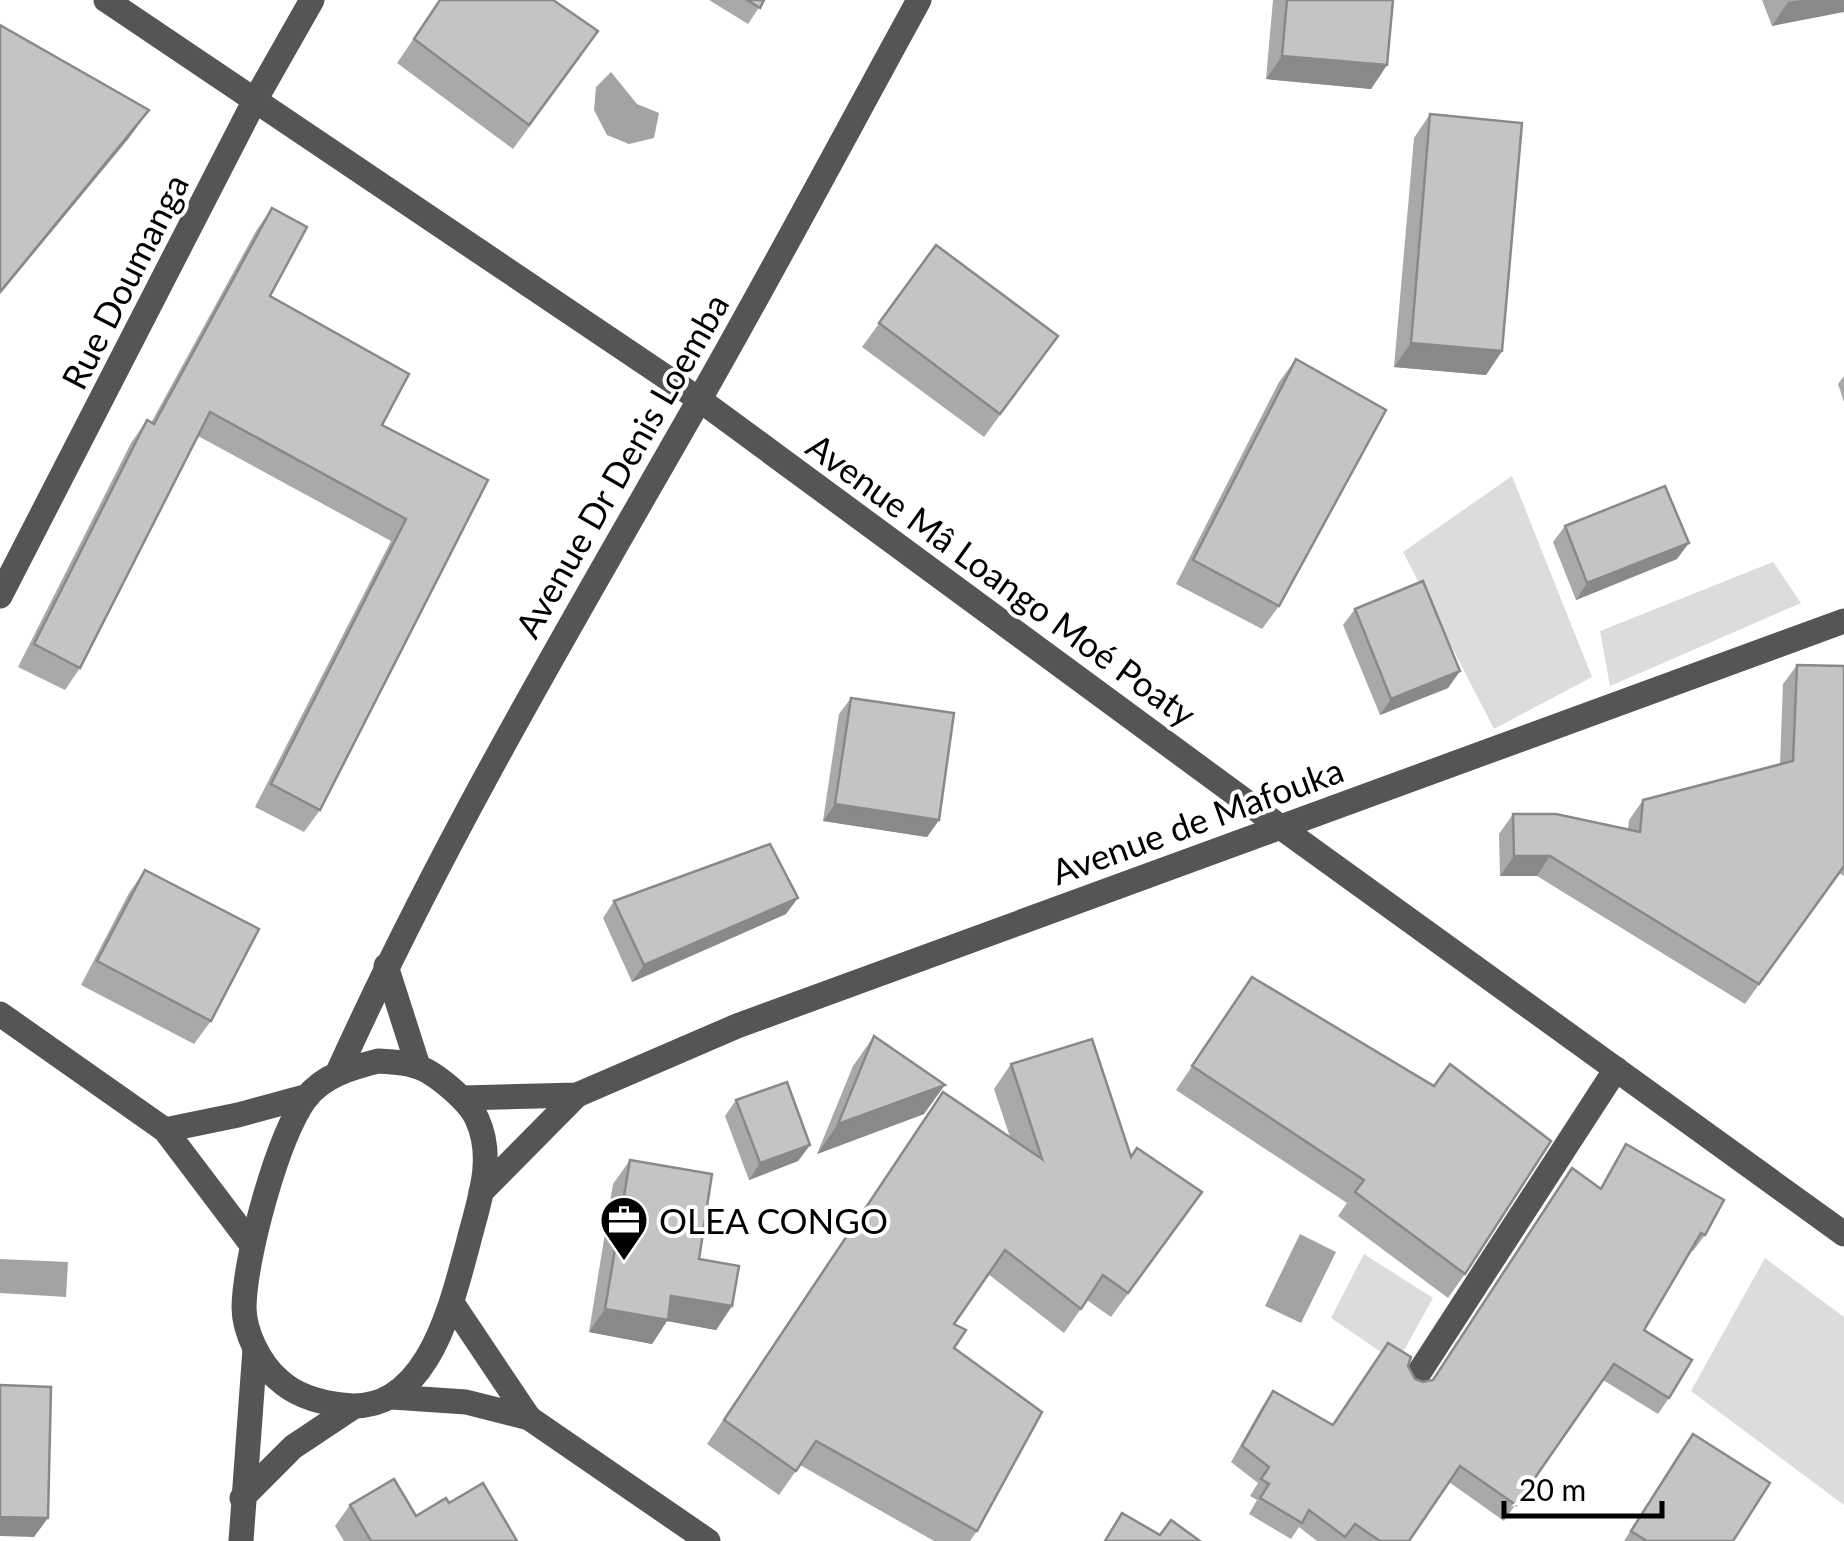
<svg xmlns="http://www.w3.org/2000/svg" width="1844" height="1541" viewBox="0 0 1844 1541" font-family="Lato,sans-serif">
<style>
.green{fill:#dcdcdc}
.water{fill:#a3a3a3}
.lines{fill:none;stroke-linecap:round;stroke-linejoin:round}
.minor{stroke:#555;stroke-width:25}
.wall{fill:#a9a9a9}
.shaded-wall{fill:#898989}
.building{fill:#c4c4c4;stroke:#898989;stroke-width:2.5}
.labels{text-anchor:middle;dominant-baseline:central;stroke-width:8;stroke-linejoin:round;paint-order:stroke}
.street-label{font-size:35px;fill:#000;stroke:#fff}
.poi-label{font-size:35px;fill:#000;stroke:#fff;text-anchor:start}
</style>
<rect width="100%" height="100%" fill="#fff"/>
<!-- green -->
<g class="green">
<path d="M 1512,476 L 1592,677 L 1494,729 L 1403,552 Z"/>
<path d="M 1773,562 L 1801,603 L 1610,686 L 1600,631 Z"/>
<path d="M 1364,1254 L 1433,1298 L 1397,1363 L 1331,1318 Z"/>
<path d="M 1765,1258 L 1844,1317 L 1844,1505 L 1691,1391 Z"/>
</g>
<!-- water -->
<g class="water">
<path d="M 611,72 L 637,104 L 659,113 L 654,138 L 629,144 L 607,135 L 594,110 L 596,87 Z"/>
<path d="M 1300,1234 L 1336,1252 L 1301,1323 L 1265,1306 Z"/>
<path d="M 0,1259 L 68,1262 L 66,1297 L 0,1293 Z"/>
</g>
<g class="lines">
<!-- minor -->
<g class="minor">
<path d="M 106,0 L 700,400 L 1279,826 L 1844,1234"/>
<path d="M 0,596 L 254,102 L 312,0"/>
<path d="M 386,966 L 418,1066"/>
<path d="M 0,1014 L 165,1130 L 252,1245"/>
<path d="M 378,1061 C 390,1062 404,1062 415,1066 C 434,1071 469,1101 477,1119 C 496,1160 478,1203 468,1244 C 451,1306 427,1417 341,1405 C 318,1402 296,1396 279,1380 C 260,1364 244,1332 244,1307 C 245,1257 277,1138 306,1098 C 324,1075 351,1068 378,1061 Z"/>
<path d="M 339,1070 C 443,840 572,623 697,404 C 773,271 845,135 919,0"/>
<path d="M 463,1098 L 577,1095 L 737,1026 L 1844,621"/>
<path d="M 165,1130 L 238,1115 L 308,1096"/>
<path d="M 481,1192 L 577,1095"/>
<path d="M 452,1303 L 529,1418"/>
<path d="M 1413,1382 L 1616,1069"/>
<path d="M 392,1397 L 466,1402 L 529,1418 L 708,1541"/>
<path d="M 242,1498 L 293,1447 L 353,1407"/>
<path d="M 241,1541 L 255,1349"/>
</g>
</g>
<!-- wall -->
<g class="wall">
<path d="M 440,0 L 582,55 L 513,149 L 397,63 Z"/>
<path d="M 709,0 L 764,0 L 748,24 Z"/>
<path d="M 1273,0 L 1393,0 L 1387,65 L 1371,89 L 1266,79 Z"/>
<path d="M 1762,0 L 1844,0 L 1772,26 Z"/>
<path d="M 1430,114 L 1502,351 L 1486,375 L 1394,367 L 1414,138 Z"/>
<path d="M 272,208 L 270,296 L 382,425 L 488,480 L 320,810 L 304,832 L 255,807 L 391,541 L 198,436 L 80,668 L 65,690 L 18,667 L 131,443 L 147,420 L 151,423 L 256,231 Z"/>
<path d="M 936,245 L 1058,336 L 984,437 L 862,347 Z"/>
<path d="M 1296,359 L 1279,606 L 1262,629 L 1176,584 L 1279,382 Z"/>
<path d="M 1844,376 L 1844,402 L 1838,384 Z"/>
<path d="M 1565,526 L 1677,559 L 1576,600 L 1553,542 Z"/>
<path d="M 1355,609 L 1460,671 L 1448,688 L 1380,715 L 1343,625 Z"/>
<path d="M 1797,665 L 1844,666 L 1844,876 L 1839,873 L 1745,1004 L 1537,876 L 1500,876 L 1499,834 L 1513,814 L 1628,829 L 1629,820 L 1643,800 L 1780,764 L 1783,684 Z"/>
<path d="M 851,698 L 939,820 L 927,837 L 823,821 L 839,714 Z"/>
<path d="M 145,870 L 211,1021 L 194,1044 L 81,985 L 129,893 Z"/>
<path d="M 614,901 L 786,914 L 632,982 L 603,918 Z"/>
<path d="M 1252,977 L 1465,1274 L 1448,1298 L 1338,1216 L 1347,1203 L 1176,1090 Z"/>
<path d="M 874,1036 L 924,1114 L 817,1154 L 853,1066 Z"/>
<path d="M 1011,1064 L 1131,1157 L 1185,1216 L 1111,1317 L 1087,1300 L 1064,1333 L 988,1274 L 954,1324 L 954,1348 L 977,1531 L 970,1541 L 934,1541 L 800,1465 L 779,1495 L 707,1444 L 926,1116 L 1010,1137 L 994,1089 Z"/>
<path d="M 736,1100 L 810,1145 L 798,1161 L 749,1180 L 725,1116 Z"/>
<path d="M 1626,1144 L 1705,1235 L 1693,1251 L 1691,1250 L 1644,1330 L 1669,1398 L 1658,1414 L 1603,1380 L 1504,1521 L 1449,1482 L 1409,1541 L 1317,1541 L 1299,1527 L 1291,1539 L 1249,1514 L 1257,1500 L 1250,1496 L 1258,1483 L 1231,1462 L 1262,1407 L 1273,1391 L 1333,1425 L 1408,1366 L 1415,1379 L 1423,1382 L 1432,1380 L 1600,1188 L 1615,1161 Z"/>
<path d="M 630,1160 L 732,1306 L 716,1330 L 667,1321 L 652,1344 L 589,1332 L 613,1184 Z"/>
<path d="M 1693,1434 L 1733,1541 L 1624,1541 L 1681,1450 Z"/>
<path d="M 449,1503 L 517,1541 L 344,1541 L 335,1526 L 350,1505 L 416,1516 Z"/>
</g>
<!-- shaded-wall -->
<g class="shaded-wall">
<path d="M 1800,0 L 1844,0 L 1844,12 L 1772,26 L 1788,2 Z"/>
<path d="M 1282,56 L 1387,65 L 1371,89 L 1266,79 Z"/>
<path d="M 149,110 L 129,138 L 0,294 L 0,290 Z"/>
<path d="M 1411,343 L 1502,351 L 1486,375 L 1394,367 Z"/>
<path d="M 1689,543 L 1677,559 L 1576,600 L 1587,583 Z"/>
<path d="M 1460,671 L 1448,688 L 1380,715 L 1391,699 Z"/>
<path d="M 835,804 L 939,820 L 927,837 L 823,821 Z"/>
<path d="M 1514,856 L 1550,856 L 1537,876 L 1500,876 Z"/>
<path d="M 798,898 L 786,914 L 632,982 L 644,965 Z"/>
<path d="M 945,1085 L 924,1114 L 817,1154 L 838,1124 Z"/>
<path d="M 810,1145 L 798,1161 L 749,1180 L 760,1163 Z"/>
<path d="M 671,1296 L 732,1306 L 716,1330 L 667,1321 L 652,1344 L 589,1332 L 605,1309 Z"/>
<path d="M 0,1517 L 48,1518 L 34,1537 L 0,1536 Z"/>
</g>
<!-- building -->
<g class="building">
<path d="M 440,0 L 553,0 L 598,31 L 529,125 L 414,39 Z"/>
<path d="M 747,0 L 764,0 L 760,8 Z"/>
<path d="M 1287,0 L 1393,0 L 1387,65 L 1282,56 Z"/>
<path d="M 0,25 L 149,110 L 0,292 Z"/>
<path d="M 1430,114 L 1522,123 L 1502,351 L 1411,343 Z"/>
<path d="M 272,208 L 307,227 L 270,296 L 409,374 L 382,425 L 488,480 L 320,810 L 271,784 L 406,519 L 210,412 L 80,668 L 34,644 L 147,420 L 154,424 Z"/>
<path d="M 936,245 L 1058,336 L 1000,414 L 879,323 Z"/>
<path d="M 1296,359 L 1386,410 L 1279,606 L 1193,560 Z"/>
<path d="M 1665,486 L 1689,543 L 1587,583 L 1565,526 Z"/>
<path d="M 1423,581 L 1460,671 L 1391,699 L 1355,609 Z"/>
<path d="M 1797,665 L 1844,666 L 1844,866 L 1759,984 L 1550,856 L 1514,856 L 1513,814 L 1556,814 L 1640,832 L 1643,800 L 1793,761 Z"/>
<path d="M 851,698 L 954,713 L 939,820 L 835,804 Z"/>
<path d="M 770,844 L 798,898 L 644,965 L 614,901 Z"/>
<path d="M 145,870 L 259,929 L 211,1021 L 97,961 Z"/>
<path d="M 1252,977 L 1434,1086 L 1450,1064 L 1551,1141 L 1465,1274 L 1355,1192 L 1364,1180 L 1192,1066 Z"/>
<path d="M 874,1036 L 945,1085 L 838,1124 Z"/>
<path d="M 1092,1039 L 1131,1157 L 1137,1148 L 1202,1192 L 1128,1293 L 1103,1275 L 1081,1309 L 1005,1250 L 954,1324 L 966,1330 L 954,1348 L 1042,1412 L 977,1531 L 816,1441 L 796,1471 L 724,1420 L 943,1092 L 1042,1159 L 1011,1064 Z"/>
<path d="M 787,1082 L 810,1145 L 760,1163 L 736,1100 Z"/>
<path d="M 1626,1144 L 1724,1200 L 1705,1235 L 1701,1233 L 1644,1330 L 1692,1360 L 1669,1398 L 1614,1364 L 1516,1505 L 1460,1466 L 1409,1541 L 1380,1541 L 1355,1524 L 1345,1537 L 1309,1510 L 1302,1523 L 1260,1498 L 1269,1484 L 1261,1479 L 1269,1467 L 1242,1446 L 1273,1391 L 1333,1425 L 1388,1343 L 1411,1357 L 1408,1366 L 1415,1379 L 1423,1382 L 1433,1380 L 1572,1168 L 1601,1189 Z"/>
<path d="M 630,1160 L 712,1174 L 699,1259 L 739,1266 L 732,1306 L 671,1296 L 668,1320 L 605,1309 Z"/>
<path d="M 0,1385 L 51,1387 L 48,1518 L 0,1517 Z"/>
<path d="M 1693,1434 L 1770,1483 L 1733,1541 L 1647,1541 L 1631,1531 Z"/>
<path d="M 394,1479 L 416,1516 L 446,1498 L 449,1503 L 483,1483 L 517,1541 L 371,1541 L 350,1505 Z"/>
<path d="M 1122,1513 L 1160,1535 L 1171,1520 L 1200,1541 L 1105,1541 Z"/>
</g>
<!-- icons -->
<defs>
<g id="office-pin" transform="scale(2.5)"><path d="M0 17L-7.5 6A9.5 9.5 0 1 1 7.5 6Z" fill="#000" stroke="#fff"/><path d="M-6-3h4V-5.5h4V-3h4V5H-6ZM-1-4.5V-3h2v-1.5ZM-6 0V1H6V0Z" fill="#fff"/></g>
</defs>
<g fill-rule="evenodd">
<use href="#office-pin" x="624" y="1220"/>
</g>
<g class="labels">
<!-- street labels -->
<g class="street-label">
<text transform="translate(124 281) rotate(-63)">Rue Doumanga</text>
<text transform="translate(621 465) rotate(-60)">Avenue Dr Denis Loemba</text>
<text transform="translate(1002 579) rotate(36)">Avenue Mâ Loango Moé Poaty</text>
<text transform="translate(1197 820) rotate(-20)">Avenue de Mafouka</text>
</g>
<!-- poi labels -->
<g class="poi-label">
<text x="659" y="1220">OLEA CONGO</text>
</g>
</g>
<!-- scale -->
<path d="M1504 1501v15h158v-15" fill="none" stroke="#000000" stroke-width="5"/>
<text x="1519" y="1501" font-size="30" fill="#000000" stroke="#ffffff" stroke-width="8" paint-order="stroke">20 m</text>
</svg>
